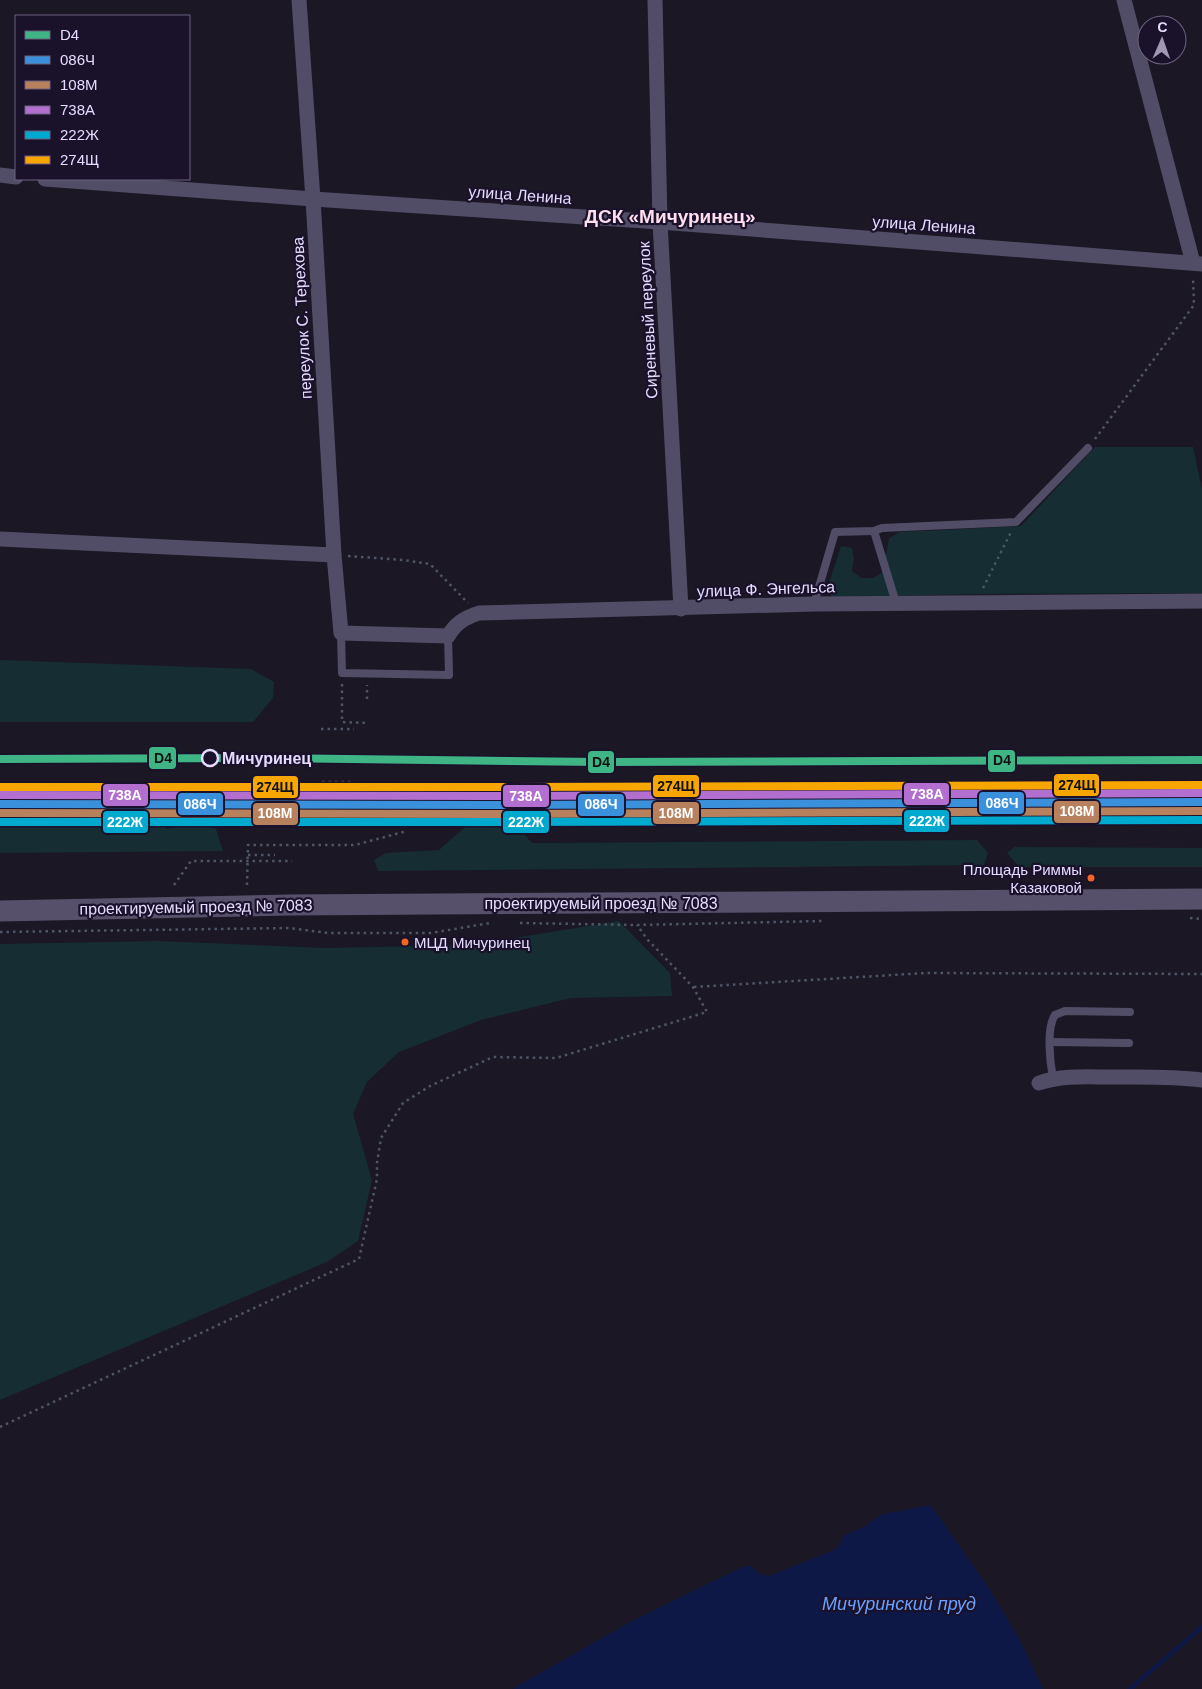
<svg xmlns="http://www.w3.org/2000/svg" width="1202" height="1689" viewBox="0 0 1202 1689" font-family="Helvetica,sans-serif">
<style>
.green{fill:#152d33}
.water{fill:#0d1847}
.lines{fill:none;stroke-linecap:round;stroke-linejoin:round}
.stream{stroke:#0d1847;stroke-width:4.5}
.path{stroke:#4d5666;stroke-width:2.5;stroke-dasharray:2.5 4;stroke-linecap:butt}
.service{stroke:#524d66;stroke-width:8}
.minor{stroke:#524d66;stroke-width:15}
.secondary{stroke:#57506b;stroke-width:21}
.rail-1-casing{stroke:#1a112b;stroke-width:11}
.rail-2-casing{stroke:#1a112b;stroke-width:11}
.rail-3-casing{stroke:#1a112b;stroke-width:11}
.rail-4-casing{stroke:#1a112b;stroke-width:11}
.rail-5-casing{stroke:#1a112b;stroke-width:11}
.rail-6-casing{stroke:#1a112b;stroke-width:11}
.rail-1{stroke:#3fb485;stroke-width:8}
.rail-2{stroke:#3a90db;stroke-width:8}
.rail-3{stroke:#b6815c;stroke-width:8}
.rail-4{stroke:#b36fd0;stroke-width:8}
.rail-5{stroke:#00a9ce;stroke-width:8}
.rail-6{stroke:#f7a600;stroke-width:8}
.stop-dot{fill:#1a112b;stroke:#e6dcff;stroke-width:2.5}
.bus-dot{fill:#f26522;stroke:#1a112b;stroke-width:2}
.labels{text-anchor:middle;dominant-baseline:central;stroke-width:4.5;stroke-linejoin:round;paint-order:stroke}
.bus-label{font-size:15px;fill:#e6dcff;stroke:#1a112b;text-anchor:end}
.street-label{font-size:16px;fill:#e6dcff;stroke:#1a112b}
.stop-label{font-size:16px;font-weight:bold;fill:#e6dcff;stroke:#1a112b;text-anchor:start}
.water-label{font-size:18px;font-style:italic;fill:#6ba1fe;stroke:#1a112b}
.quarter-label{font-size:19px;font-weight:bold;fill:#ffdeed;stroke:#1a112b}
.line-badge{stroke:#1a112b;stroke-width:2}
.badge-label{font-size:14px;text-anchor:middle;font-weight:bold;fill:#fff}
.pale-badge-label{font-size:14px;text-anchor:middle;font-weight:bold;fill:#111}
</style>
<rect width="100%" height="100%" fill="#1c1725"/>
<!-- green -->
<g class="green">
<path d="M 1095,447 L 1193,447 L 1202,489 L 1202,593 L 986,594 L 833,597 L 826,592 L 841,546 L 852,548 L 854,559 L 852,571 L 861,578 L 873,578 L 883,572 L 889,538 L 900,532 L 1021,526 Z"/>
<path d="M 0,660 L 251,669 L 274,682 L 273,698 L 253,722 L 0,722 Z"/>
<path d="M 151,813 L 167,829 L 198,822 L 216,829 L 223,851 L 0,853 L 0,816 Z"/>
<path d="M 494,820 L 517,826 L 532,843 L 977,840 L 988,853 L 984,865 L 378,871 L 374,860 L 386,853 L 439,850 L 472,821 Z"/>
<path d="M 1014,847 L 1202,848 L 1202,867 L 1019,867 L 1007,853 Z"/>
<path d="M 619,921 L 670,973 L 672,996 L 571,998 L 481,1020 L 399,1052 L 367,1082 L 353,1114 L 372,1180 L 358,1241 L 327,1262 L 0,1400 L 0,944 L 158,941 L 325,948 L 472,945 Z"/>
</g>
<!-- water -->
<path class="water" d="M 931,1505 L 990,1590 L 1020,1640 L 1043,1689 L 512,1689 L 632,1621 L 742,1567 L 750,1566 L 760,1574 L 769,1576 L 834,1550 L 839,1546 L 843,1536 L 865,1526 L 883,1514 Z"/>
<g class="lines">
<!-- stream -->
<path class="stream" d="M 1130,1689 L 1202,1627"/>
<!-- path -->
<g class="path">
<path d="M 1095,439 L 1194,305 L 1193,277"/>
<path d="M 348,556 L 403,560 L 430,564 L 468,603"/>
<path d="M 983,588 L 1011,532"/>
<path d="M 342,684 L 342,722 L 367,723"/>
<path d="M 367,699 L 367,685"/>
<path d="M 321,729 L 354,729"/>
<path d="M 271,781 L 301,782"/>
<path d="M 322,782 L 352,782"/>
<path d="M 248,855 L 275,855"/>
<path d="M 174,885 L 191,861 L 292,861"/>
<path d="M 247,885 L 248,845 L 355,845 L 407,831"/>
<path d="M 1190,918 L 1202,919"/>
<path d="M 520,923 L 637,925 L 822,921"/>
<path d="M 0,932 L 289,928 L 328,933 L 431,933 L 490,923"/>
<path d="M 694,987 L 926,973 L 1202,974"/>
<path d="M 0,1427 L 359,1259 L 377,1179 L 377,1163 L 381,1138 L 403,1103 L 430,1086 L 493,1057 L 556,1058 L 707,1012 L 693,987 L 647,939 L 637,925"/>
</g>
<!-- service -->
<g class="service">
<path d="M 874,531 L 896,603"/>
<path d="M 814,604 L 835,532 L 874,531 L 882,528 L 1016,522 L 1088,448"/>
<path d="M 341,633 L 342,673 L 449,675 L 448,636"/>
<path d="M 1051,1042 L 1129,1043"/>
<path d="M 1053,1078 C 1050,1063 1046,1028 1055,1015 L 1065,1011 L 1130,1012"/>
</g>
<!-- minor -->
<g class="minor">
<path d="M 299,0 L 313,199 L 334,555 L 341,633 L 448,636 C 456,623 464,618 479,613 L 814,604 L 1202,601"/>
<path d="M 655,0 L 660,222 L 681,609"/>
<path d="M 1124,0 L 1193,263"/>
<path d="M 0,175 L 16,177"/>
<path d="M 45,179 L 313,199 L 660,222 L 1202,264"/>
<path d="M 0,539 L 334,555"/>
<path d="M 1039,1083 C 1063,1075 1087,1077 1112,1077 C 1142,1077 1172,1076 1202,1080"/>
</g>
<!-- secondary -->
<path class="secondary" d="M 0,911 L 289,905 L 1202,899"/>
<!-- rail-1 casing -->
<g class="rail-1-casing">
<path id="rail-1" d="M 0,759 L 267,758 L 600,762 L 1202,760"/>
</g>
<!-- rail-2 casing -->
<g class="rail-2-casing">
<path id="rail-2" d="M 0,804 L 492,805 L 1202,802"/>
</g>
<!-- rail-3 casing -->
<g class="rail-3-casing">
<path id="rail-3" d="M 0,813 L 492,814 L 1202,811"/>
</g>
<!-- rail-4 casing -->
<g class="rail-4-casing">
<path id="rail-4" d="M 0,795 L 492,796 L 1202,793"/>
</g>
<!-- rail-5 casing -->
<g class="rail-5-casing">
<path id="rail-5" d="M 0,822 L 492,822 L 1202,820"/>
</g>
<!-- rail-6 casing -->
<g class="rail-6-casing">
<path id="rail-6" d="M 0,787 L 492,787 L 1202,785"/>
</g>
<!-- rail-1 -->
<use href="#rail-1" class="rail-1"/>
<!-- rail-2 -->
<use href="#rail-2" class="rail-2"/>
<!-- rail-3 -->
<use href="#rail-3" class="rail-3"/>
<!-- rail-4 -->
<use href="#rail-4" class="rail-4"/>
<!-- rail-5 -->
<use href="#rail-5" class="rail-5"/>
<!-- rail-6 -->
<use href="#rail-6" class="rail-6"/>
</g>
<!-- markers -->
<circle class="stop-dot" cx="210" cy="758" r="8"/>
<g class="bus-dot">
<circle cx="1091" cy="878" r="4.5"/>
<circle cx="405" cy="942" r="4.5"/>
</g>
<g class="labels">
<!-- bus labels -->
<g class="bus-label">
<text x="1082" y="869">Площадь Риммы<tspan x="1082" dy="18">Казаковой</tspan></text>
<text x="414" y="942" text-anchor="start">МЦД Мичуринец</text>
</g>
<!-- street labels -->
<g class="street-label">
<text transform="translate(520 195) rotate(4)">улица Ленина</text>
<text transform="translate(924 225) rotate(4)">улица Ленина</text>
<text transform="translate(302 318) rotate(-93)">переулок С. Терехова</text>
<text transform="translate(648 320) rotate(-93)">Сиреневый переулок</text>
<text transform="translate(766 589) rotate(-2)">улица Ф. Энгельса</text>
<text x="601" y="903">проектируемый проезд № 7083</text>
<text transform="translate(196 907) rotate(-1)">проектируемый проезд № 7083</text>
</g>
<!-- stop labels -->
<g class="stop-label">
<text x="222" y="758">Мичуринец</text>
</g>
<!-- water labels -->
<g class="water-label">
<text x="899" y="1604">Мичуринский пруд</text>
</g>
<!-- quarter labels -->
<g class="quarter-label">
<text x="670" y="216">ДСК «Мичуринец»</text>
</g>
</g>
<g class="line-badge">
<rect x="148" y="746" width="29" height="24" rx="5" fill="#3fb485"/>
<rect x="987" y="749" width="29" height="24" rx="5" fill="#3fb485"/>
<rect x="587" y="750" width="28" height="24" rx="5" fill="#3fb485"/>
<rect x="1053" y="773" width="47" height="24" rx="5" fill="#f7a600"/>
<rect x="652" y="774" width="48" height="24" rx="5" fill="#f7a600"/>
<rect x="252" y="775" width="47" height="24" rx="5" fill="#f7a600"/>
<rect x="903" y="782" width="47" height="24" rx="5" fill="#b36fd0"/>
<rect x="102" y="783" width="47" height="24" rx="5" fill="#b36fd0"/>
<rect x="502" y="784" width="48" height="24" rx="5" fill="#b36fd0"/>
<rect x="978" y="791" width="47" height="24" rx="5" fill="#3a90db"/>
<rect x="177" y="792" width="47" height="24" rx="5" fill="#3a90db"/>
<rect x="577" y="793" width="48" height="24" rx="5" fill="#3a90db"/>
<rect x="1053" y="800" width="47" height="24" rx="5" fill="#b6815c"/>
<rect x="652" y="801" width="48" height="24" rx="5" fill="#b6815c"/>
<rect x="252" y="802" width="47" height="24" rx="5" fill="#b6815c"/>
<rect x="903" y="809" width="47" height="24" rx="5" fill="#00a9ce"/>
<rect x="502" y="810" width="48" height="24" rx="5" fill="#00a9ce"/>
<rect x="102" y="810" width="47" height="24" rx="5" fill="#00a9ce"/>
</g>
<g class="badge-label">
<text x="927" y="799">738А</text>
<text x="125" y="800">738А</text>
<text x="526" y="801">738А</text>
<text x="1002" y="808">086Ч</text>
<text x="200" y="809">086Ч</text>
<text x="601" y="809">086Ч</text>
<text x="1077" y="816">108М</text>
<text x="676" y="818">108М</text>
<text x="275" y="818">108М</text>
<text x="927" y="826">222Ж</text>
<text x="526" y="827">222Ж</text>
<text x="125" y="827">222Ж</text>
</g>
<g class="pale-badge-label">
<text x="163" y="763">D4</text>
<text x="1002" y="765">D4</text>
<text x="601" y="767">D4</text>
<text x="1077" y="790">274Щ</text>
<text x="676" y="791">274Щ</text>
<text x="275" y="792">274Щ</text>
</g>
<!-- legend -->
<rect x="15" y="15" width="175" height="165" fill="#1a112b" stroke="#6c6280"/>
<rect x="25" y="31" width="25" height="8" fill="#3fb485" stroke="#6c6280"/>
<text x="60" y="40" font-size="15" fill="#e6dcff">D4</text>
<rect x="25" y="56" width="25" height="8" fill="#3a90db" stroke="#6c6280"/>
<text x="60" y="65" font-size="15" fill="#e6dcff">086Ч</text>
<rect x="25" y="81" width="25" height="8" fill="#b6815c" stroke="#6c6280"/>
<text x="60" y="90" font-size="15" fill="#e6dcff">108М</text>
<rect x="25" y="106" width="25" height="8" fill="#b36fd0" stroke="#6c6280"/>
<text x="60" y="115" font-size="15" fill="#e6dcff">738А</text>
<rect x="25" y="131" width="25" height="8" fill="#00a9ce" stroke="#6c6280"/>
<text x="60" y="140" font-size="15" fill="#e6dcff">222Ж</text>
<rect x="25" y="156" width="25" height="8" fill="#f7a600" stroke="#6c6280"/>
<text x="60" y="165" font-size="15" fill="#e6dcff">274Щ</text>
<!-- north arrow -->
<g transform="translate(1162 40) rotate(2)"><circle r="24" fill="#1a112b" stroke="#6c6280"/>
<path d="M0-4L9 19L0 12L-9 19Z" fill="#9f97b3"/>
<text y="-8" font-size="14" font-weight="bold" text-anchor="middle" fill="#e6dcff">С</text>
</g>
</svg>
